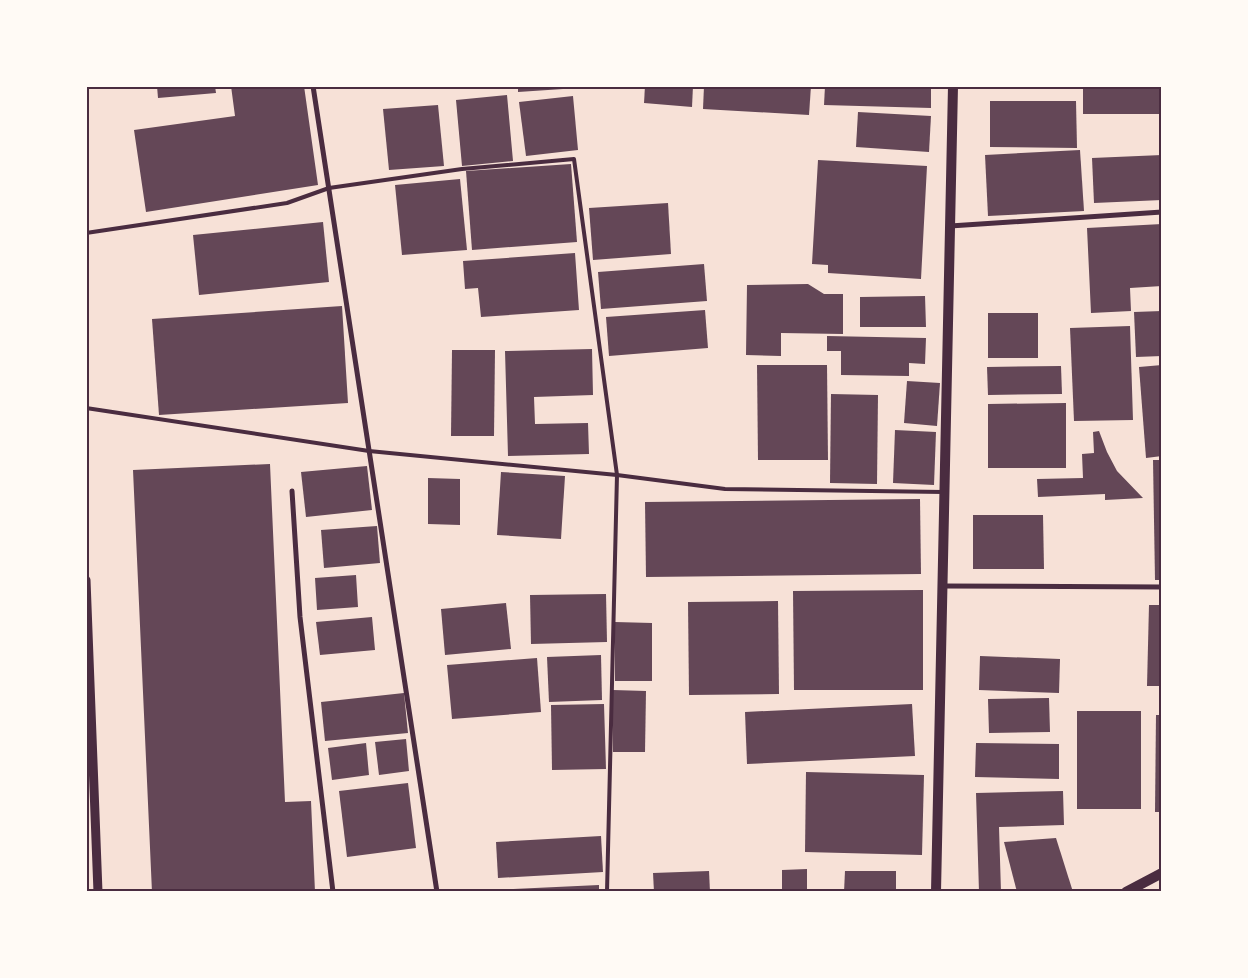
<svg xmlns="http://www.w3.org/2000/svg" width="1248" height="978" viewBox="0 0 1248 978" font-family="'Varela Round',sans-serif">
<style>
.building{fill:#644757}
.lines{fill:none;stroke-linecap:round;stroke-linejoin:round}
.service{stroke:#4a2c40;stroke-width:4}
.minor{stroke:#4a2c40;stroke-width:5}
.tertiary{stroke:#4a2c40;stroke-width:9}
.secondary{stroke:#4a2c40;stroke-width:10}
.neatline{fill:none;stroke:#4a2c40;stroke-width:2}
</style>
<rect width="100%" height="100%" fill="#f7e1d7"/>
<!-- building -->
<g class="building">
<path d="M 157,86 L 215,86 L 216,93 L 158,98 Z"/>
<path d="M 231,86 L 304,86 L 318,185 L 146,212 L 134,130 L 235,116 Z"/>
<path d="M 518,86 L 578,86 L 578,88 L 518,92 Z"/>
<path d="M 645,86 L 693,86 L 692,107 L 644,103 Z"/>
<path d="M 704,86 L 811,86 L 809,115 L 703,109 Z"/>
<path d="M 825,86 L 931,86 L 931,108 L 824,105 Z"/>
<rect x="1083" y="86" width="79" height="28"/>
<path d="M 507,95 L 513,161 L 462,166 L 456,100 Z"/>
<path d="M 573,96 L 578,150 L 526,156 L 519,102 Z"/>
<path d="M 990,101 L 1076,101 L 1077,148 L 990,147 Z"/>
<path d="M 438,105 L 444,166 L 389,170 L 383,109 Z"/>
<path d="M 858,112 L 931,116 L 929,152 L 856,147 Z"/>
<path d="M 1080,150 L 1084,211 L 988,216 L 985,155 Z"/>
<path d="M 1162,155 L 1162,200 L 1094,203 L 1092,158 Z"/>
<path d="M 818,160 L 927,166 L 921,279 L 828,273 L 828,265 L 812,264 Z"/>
<path d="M 571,164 L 577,242 L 472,250 L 466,171 Z"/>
<path d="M 460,179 L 467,250 L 402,255 L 395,185 Z"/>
<path d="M 668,203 L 671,254 L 593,260 L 589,208 Z"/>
<path d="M 323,222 L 329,282 L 199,295 L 193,235 Z"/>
<path d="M 1162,224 L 1162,286 L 1130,288 L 1131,311 L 1091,313 L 1087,228 Z"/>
<path d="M 575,253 L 579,310 L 481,317 L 478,288 L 465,289 L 463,261 Z"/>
<path d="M 704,264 L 707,301 L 601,309 L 598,272 Z"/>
<path d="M 808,284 L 824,294 L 843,294 L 843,334 L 781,333 L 781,356 L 746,355 L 747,285 Z"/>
<path d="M 925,296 L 926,327 L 860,327 L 860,297 Z"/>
<path d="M 342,306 L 348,403 L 159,415 L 152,319 Z"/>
<path d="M 705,310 L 708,348 L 609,356 L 606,317 Z"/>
<path d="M 1162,311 L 1162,356 L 1136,357 L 1134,312 Z"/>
<rect x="988" y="313" width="50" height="45"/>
<path d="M 1130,326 L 1133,420 L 1074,421 L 1070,328 Z"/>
<path d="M 827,336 L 926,338 L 925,364 L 909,363 L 909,376 L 841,375 L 841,351 L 827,351 Z"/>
<path d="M 592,349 L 593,395 L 534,397 L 535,424 L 588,423 L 589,454 L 508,456 L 505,351 Z"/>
<path d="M 452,350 L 495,350 L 494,436 L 451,436 Z"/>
<path d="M 757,365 L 827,365 L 828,460 L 758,460 Z"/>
<path d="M 1162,365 L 1162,456 L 1146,458 L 1139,367 Z"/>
<path d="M 1061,366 L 1062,394 L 988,395 L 987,367 Z"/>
<path d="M 907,381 L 940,383 L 937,426 L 904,423 Z"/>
<path d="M 831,394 L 878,395 L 877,484 L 830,483 Z"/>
<path d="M 1066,403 L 1066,468 L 988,468 L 988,404 Z"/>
<path d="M 895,430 L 936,432 L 934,485 L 893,483 Z"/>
<path d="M 1099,431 L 1107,452 L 1117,471 L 1143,498 L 1105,500 L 1105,494 L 1038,497 L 1037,479 L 1083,478 L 1082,454 L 1094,453 L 1093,432 Z"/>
<path d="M 1153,460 L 1162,460 L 1162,580 L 1155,580 Z"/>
<path d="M 270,464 L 285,802 L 311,801 L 315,892 L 152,892 L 133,470 Z"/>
<path d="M 367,466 L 372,510 L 306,517 L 301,472 Z"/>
<path d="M 501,472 L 565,476 L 561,539 L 497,535 Z"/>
<path d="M 428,478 L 460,479 L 460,525 L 428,524 Z"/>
<path d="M 920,499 L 921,574 L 646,577 L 645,502 Z"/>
<path d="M 973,515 L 1043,515 L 1044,569 L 973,569 Z"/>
<path d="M 377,526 L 380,563 L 324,568 L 321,530 Z"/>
<path d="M 356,575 L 358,607 L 317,610 L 315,578 Z"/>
<path d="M 923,590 L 923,690 L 794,690 L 793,591 Z"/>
<path d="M 606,594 L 607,642 L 531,644 L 530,595 Z"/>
<path d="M 778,601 L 779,694 L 689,695 L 688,602 Z"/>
<path d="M 506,603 L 511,649 L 445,655 L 441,609 Z"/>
<path d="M 1149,605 L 1162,605 L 1162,686 L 1147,686 Z"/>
<path d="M 372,617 L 375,650 L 320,655 L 316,622 Z"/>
<path d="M 615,622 L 652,623 L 652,681 L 615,681 Z"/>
<path d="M 601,655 L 602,700 L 549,702 L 547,657 Z"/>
<path d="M 980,656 L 1060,659 L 1059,693 L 979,690 Z"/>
<path d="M 537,658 L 541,712 L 452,719 L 447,665 Z"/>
<path d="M 613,690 L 646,691 L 645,752 L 613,752 Z"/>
<path d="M 404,693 L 408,733 L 325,741 L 321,702 Z"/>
<path d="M 1049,698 L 1050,732 L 989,733 L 988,699 Z"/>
<path d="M 604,704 L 606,769 L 552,770 L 551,705 Z"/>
<path d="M 912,704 L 915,756 L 747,764 L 745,712 Z"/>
<rect x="1077" y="711" width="64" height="98"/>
<path d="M 1156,715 L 1162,715 L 1162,812 L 1155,812 Z"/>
<path d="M 406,739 L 409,771 L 379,775 L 375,742 Z"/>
<path d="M 366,743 L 369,775 L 332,780 L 328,748 Z"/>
<path d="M 976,743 L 1059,744 L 1059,779 L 975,777 Z"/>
<path d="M 806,772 L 924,775 L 922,855 L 805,852 Z"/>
<path d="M 408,783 L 416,848 L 347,857 L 339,791 Z"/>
<path d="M 1063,791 L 1064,825 L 999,827 L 1001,892 L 979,892 L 976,793 Z"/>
<path d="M 601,836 L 603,872 L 498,878 L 496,842 Z"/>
<path d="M 1056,838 L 1073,892 L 1017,892 L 1004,842 Z"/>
<path d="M 807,869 L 807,892 L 782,892 L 782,870 Z"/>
<path d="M 709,871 L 710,892 L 654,892 L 653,873 Z"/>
<path d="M 845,871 L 896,871 L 896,892 L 844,892 Z"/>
<path d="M 599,885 L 599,892 L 492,892 L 492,890 Z"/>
<path d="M 772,889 L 772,892 L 739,892 L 739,890 Z"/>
</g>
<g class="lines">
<!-- service -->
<g class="service">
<path d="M 86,233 L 287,203 L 329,188 L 462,169 L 574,159 L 617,475 L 607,892"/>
<path d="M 86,408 L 369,451 L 617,475 L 725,489 L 944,492"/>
</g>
<!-- minor -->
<g class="minor">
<path d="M 313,86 L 437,892"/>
<path d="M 950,226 L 1162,212"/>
<path d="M 292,491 L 300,617 L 333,892"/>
<path d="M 942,586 L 1162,587"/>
</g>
<!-- tertiary -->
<path class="tertiary" d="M 86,580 L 98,892"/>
<!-- secondary -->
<g class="secondary">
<path d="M 936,892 L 953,86"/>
<path d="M 1126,892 L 1162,873"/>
</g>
</g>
<!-- border -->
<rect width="1248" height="978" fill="none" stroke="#fffaf5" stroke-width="175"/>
<rect x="88" y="88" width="1072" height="802" class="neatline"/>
</svg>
